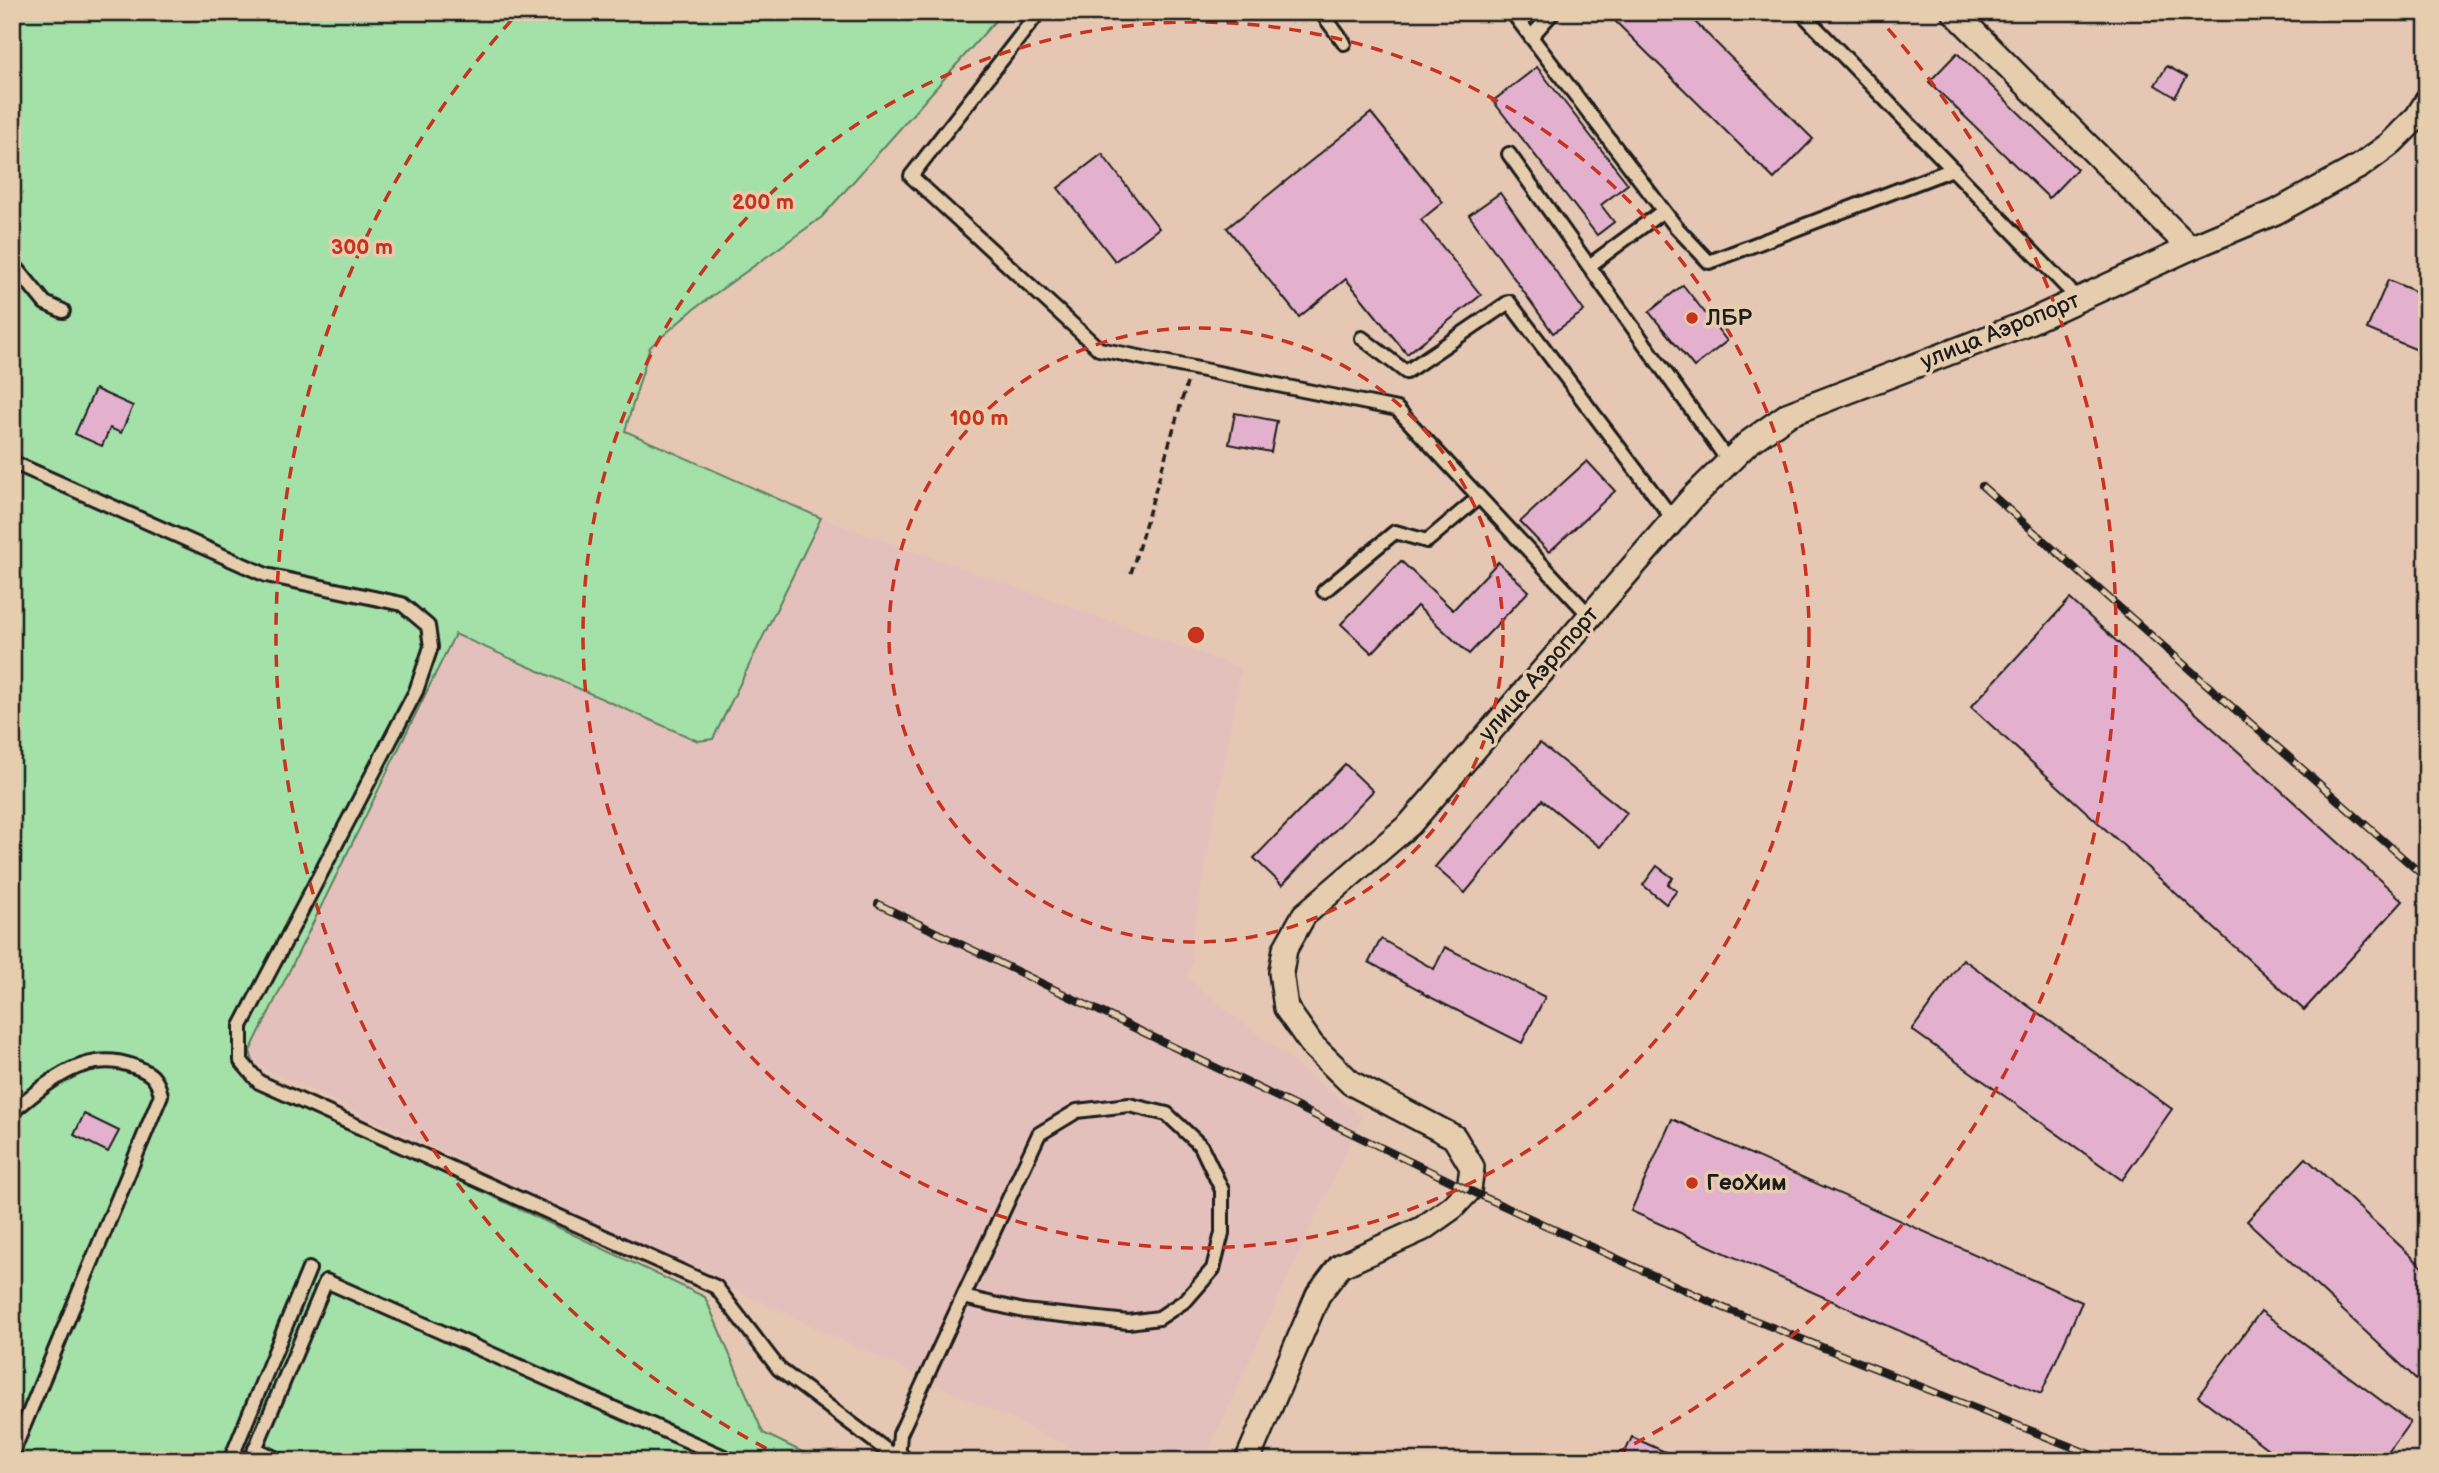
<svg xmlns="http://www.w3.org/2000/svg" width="2439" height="1473" viewBox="0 0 2439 1473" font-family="'Balsamiq Sans',sans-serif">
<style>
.built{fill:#e4c0bc}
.green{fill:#a3e1a9;stroke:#607e62;stroke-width:2}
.building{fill:#e3b1ce;stroke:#1c1c1c;stroke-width:2}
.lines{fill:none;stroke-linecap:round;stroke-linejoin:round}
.lane-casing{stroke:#1c1c1c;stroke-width:18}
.street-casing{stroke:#1c1c1c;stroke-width:28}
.path{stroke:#1c1c1c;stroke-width:3.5;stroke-dasharray:7 5;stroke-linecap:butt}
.lane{stroke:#e6cdae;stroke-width:12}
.street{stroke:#e6cdae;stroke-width:23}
.rail-casing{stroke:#1c1c1c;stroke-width:8}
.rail{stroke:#e6cdae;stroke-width:5;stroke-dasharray:16;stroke-linecap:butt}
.ring{fill:none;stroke:#c8321e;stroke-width:3.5;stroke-dasharray:12 9}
.poi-dot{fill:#c8321e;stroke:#e6cdae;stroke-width:2.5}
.labels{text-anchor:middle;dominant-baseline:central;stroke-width:7;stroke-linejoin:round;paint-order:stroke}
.poi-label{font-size:23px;font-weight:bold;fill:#1c1c1c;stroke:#e6cdae;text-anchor:start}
.street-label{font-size:23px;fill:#1c1c1c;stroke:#e6cdae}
.centre{fill:#c8321e;stroke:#e6cdae;stroke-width:3.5}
.ring-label{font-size:21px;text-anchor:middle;font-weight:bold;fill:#c8321e;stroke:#e6cdae;stroke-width:7;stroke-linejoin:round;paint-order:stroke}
</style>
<rect width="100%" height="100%" fill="#e5c7b4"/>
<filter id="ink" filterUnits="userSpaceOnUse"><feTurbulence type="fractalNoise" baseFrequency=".0143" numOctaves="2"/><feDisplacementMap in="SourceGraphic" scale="14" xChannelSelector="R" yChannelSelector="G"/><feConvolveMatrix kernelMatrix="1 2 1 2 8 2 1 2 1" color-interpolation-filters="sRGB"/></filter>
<g filter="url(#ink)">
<!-- built -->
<path class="built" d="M 821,518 L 1241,668 L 1190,951 L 1193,961 L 1186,978 L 1362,1117 L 1203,1461 L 1100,1461 L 252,1062 L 250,1051 L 455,634 L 698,741 L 713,739 Z"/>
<!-- green -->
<path class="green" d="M 12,12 L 1003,12 L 822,217 L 694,309 L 650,347 L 625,431 L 821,518 L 713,739 L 698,741 L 455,634 L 250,1051 L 259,1082 L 255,1084 L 705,1297 L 763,1433 L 821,1461 L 12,1461 Z"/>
<!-- building -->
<g class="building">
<path d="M 1606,12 L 1685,12 L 1813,139 L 1774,179 Z"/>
<path d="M 1957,53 L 2077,169 L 2049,198 L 1929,82 Z"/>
<path d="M 2167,66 L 2187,77 L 2175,97 L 2155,85 Z"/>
<path d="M 1537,67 L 1628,184 L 1601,205 L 1614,222 L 1597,235 L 1493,101 Z"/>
<path d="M 1371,113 L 1443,202 L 1421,220 L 1481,295 L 1407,354 L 1346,279 L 1299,317 L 1227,228 Z"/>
<path d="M 1102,154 L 1159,228 L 1115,261 L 1058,188 Z"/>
<path d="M 1500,193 L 1584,311 L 1553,333 L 1469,215 Z"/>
<path d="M 2388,280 L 2427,296 L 2427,354 L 2367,329 Z"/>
<path d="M 1683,285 L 1727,341 L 1694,367 L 1649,312 Z"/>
<path d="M 95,389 L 133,406 L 121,433 L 110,428 L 102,446 L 75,434 Z"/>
<path d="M 1235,413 L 1277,421 L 1271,452 L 1229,444 Z"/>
<path d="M 1587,461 L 1615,491 L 1549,552 L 1520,522 Z"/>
<path d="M 1401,561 L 1453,610 L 1498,562 L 1529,591 L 1469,654 L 1417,606 L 1372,653 L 1341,624 Z"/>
<path d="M 2070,599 L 2403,901 L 2304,1010 L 1971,707 Z"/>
<path d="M 1540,743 L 1627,813 L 1600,847 L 1542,800 L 1465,893 L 1435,867 Z"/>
<path d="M 1345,764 L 1373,791 L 1282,885 L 1254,858 Z"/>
<path d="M 1657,866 L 1673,878 L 1668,884 L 1677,891 L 1666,904 L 1643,885 Z"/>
<path d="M 1381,939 L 1434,969 L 1445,947 L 1545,997 L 1522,1043 L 1422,993 L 1423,992 L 1369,962 Z"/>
<path d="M 1963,959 L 2172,1109 L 2122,1180 L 1912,1030 Z"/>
<path d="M 84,1114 L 119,1131 L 108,1152 L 74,1135 Z"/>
<path d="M 1672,1119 L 2082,1302 L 2041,1394 L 1631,1211 Z"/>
<path d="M 2306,1158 L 2427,1271 L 2427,1389 L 2247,1221 Z"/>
<path d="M 2261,1311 L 2410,1422 L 2382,1461 L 2284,1461 L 2198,1396 Z"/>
<path d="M 1632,1437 L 1685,1461 L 1621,1461 Z"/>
</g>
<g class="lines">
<!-- lane casing -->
<g class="lane-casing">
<g id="lane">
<path d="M 1039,12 L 911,176 L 1099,349 L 1397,409 L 1590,616"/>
<path d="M 1321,12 L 1344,43"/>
<path d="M 1512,12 L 1676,227 L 1709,262 L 1953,169"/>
<path d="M 1801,12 L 2078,299"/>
<path d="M 1531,37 L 1553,12"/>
<path d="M 1509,154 L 1729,462"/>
<path d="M 12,266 L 15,266 L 45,303 L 63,311"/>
<path d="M 1589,266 L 1663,211"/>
<path d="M 1362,338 L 1406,372 L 1509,302 L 1673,519"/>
<path d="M 12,462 L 266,575 L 402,604 L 428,626 L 431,647 L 416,691 L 241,1026 L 241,1061 L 259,1082 L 716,1287 L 779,1369 L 898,1459"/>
<path d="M 1324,591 L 1395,532 L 1427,541 L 1479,497"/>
<path d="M 12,1112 C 47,1083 85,1048 133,1066 C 150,1072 157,1077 161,1095 L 12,1454"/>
<path d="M 255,1449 L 282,1461"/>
<path d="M 898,1459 L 900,1434 L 963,1297 L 1039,1134 L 1077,1111 L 1129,1105 L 1167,1114 L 1201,1146 L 1222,1190 L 1222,1233 L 1213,1269 L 1186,1300 L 1159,1318 L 1128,1322 L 1024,1311 L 963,1297"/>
<path d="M 230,1461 L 309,1269"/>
<path d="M 250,1461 L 326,1281 L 733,1461"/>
</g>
</g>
<!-- street casing -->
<g class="street-casing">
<g id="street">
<path d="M 1954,12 L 2190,248"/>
<path d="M 898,1459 L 900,1461"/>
<path d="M 1247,1461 L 1318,1295 L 1340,1266 L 1422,1229 L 1453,1207 L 1469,1190 L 1472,1167 L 1454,1137 L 1351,1083 L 1312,1045 L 1286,1008 L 1281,972 L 1285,949 L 1304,915 L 1410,824 L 1693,497 L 1748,443 L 1789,414 L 2027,323 L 2190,248 L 2276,212 L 2360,166 L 2390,144 L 2417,117 L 2427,101"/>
</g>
</g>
<!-- path -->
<path class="path" d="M 1131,573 L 1187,383"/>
<!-- lane -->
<use href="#lane" class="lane"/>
<!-- street -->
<use href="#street" class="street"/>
<!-- rail casing -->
<g class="rail-casing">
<g id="rail">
<path d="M 1982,486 L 2427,879"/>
<path d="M 878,904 L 1469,1190 L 1724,1308 L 2107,1461"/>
</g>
</g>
<!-- rail -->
<use href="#rail" class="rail"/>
</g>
</g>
<!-- distance rings -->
<g class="ring">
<circle cx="1196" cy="635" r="307"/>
<circle cx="1196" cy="635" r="613"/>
<path d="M785 1458A920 920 0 0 1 518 13M1874 13A920 920 0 0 1 1607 1458"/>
</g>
<!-- markers -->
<g class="poi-dot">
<circle cx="1692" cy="318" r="7"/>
<circle cx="1692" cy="1183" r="7"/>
</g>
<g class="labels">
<!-- poi labels -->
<g class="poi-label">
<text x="1706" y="318">ЛБР</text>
<text x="1706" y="1183">ГеоХим</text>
</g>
<!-- street labels -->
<g class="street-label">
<text transform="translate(2000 331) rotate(-22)">улица Аэропорт</text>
<text transform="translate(1539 674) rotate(-49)">улица Аэропорт</text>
</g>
</g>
<circle cx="1196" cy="635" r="10" class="centre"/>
<g class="ring-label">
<text x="763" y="209">200 m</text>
<text x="362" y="254">300 m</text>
<text x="979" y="425">100 m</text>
</g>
<!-- margin -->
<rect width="2439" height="1473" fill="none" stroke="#e6cdae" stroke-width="42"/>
<rect x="21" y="21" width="2397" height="1431" fill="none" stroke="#1c1c1c" stroke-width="2.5" filter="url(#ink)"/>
</svg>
